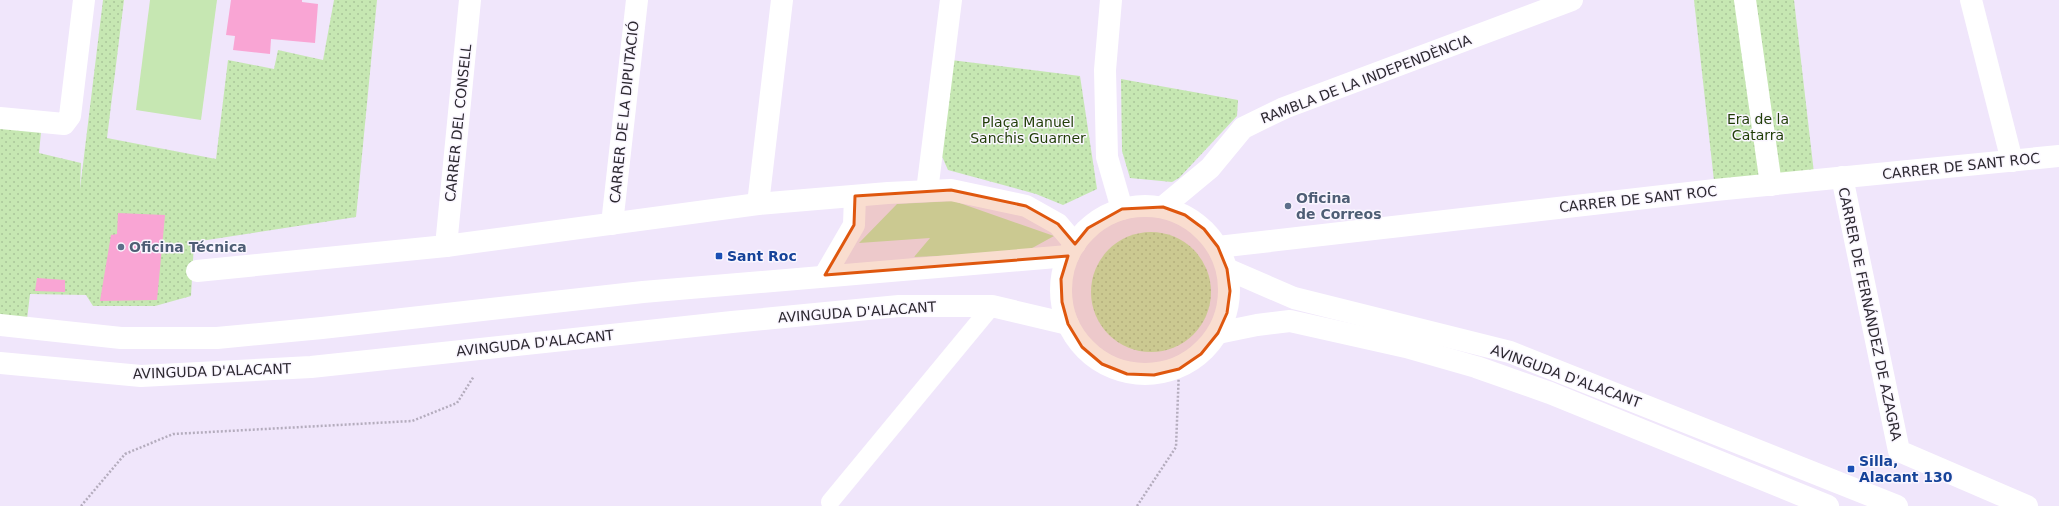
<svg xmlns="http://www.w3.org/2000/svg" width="2059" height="506" viewBox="0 0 2059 506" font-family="'DejaVu Sans',sans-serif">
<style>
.grass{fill:url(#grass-dots)}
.garden{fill:#c6e7b2}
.building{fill:#f9a5d4}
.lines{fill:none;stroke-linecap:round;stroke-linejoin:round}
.path{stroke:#b4acbd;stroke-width:2.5;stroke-dasharray:2 2;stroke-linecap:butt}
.lane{stroke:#fff;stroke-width:18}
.street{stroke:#fff;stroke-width:22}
.secondary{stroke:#fff;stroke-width:22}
.marked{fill:#df570e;fill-opacity:0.2;stroke:#df570e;stroke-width:3;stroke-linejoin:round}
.service-dot{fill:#5c6f8a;stroke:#faf6ff;stroke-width:1.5}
.transit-dot{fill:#1a4fb4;stroke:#faf6ff;stroke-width:1.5}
.labels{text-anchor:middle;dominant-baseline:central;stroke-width:3;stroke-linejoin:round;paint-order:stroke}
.street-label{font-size:14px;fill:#2d2931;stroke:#faf6ff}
.park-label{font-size:14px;fill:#1f3c05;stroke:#faf6ff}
.service-label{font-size:14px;font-weight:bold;fill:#4e5e75;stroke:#faf6ff;text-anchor:start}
.transit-label{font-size:14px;font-weight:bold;fill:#164399;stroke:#faf6ff;text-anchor:start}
</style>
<defs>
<pattern id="grass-dots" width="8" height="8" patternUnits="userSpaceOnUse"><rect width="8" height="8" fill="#c6e7b2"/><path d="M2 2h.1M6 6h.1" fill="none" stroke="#aac69a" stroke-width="1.8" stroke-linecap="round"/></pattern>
</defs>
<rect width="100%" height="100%" fill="#f0e6fb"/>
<!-- grass -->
<g class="grass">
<path d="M 103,0 L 124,0 L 107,138 L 216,159 L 228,60 L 274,69 L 278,50 L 323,60 L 334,0 L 377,0 L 356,217 L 194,242 L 191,296 L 155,306 L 93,306 L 86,295 L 30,294 L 26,328 L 0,325 L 0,118 L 42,122 L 39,153 L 81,163 L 80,189 Z"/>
<path d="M 1694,0 L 1794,0 L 1815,182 L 1715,190 Z"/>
<path d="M 951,60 L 1080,76 L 1097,189 L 1063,205 L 1036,194 L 948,170 L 940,152 Z"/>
<path d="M 1121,79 L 1238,100 L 1237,116 L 1179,178 L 1172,182 L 1130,178 L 1122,151 Z"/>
<circle cx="1151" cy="292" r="60"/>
</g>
<!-- garden -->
<g class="garden">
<path d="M 150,0 L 217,0 L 201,120 L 136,110 Z"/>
<path d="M 954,201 L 1054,236 L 1025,252 L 914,257 L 930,238 L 859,243 L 897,204 Z"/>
</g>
<!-- building -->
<g class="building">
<path d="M 231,0 L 302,0 L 302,2 L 318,4 L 315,43 L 271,39 L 270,54 L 233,50 L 235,36 L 226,35 Z"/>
<path d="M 118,213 L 165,215 L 157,300 L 100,301 L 111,235 L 117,234 Z"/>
<path d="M 37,278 L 65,280 L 65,292 L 35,291 Z"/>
</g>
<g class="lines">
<!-- path -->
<g class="path">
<path d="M 81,506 L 125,454 L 173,434 L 412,421 L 457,403 L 474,376"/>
<path d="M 1137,506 L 1176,447 L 1179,369"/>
</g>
<!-- lane -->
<path class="lane" d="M 830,502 L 992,306"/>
<!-- street -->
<g class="street">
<path d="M 1111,0 L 1105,70 L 1107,157 L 1122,209"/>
<path d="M 1745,0 L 1771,185"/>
<path d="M 1971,0 L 2012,161"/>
<path d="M 0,118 L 64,124 L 70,116 L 84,0"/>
<path d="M 1842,177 L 1899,451 L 2027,506"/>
<path d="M 927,191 L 951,0"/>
<path d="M 758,204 L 782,0"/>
<path d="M 612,224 L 637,0"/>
<path d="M 446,246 L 470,0"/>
<path d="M 1218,247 L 1715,190 L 2059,156"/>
<path d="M 197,271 L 446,246 L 758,204 L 888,193 L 951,190 L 1026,206 L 1058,224 L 1075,244"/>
<path d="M 825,275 L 854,225 L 855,196"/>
</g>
<!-- secondary -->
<g class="secondary">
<circle cx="1145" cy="290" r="84"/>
<path d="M 1163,207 L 1210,168 L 1243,128 L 1284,108 L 1572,0"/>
<path d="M 1227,269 L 1294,298 L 1510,352 L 1897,506"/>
<path d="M 0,325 L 121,338 L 217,338 L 322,328 L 643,292 L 1068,256"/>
<path d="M 1218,333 L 1257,325 L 1290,321 L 1406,347 L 1476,367 L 1550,393 L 1828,506"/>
<path d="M 0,363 L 141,376 L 311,367 L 732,322 L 899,306 L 992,306 L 1068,324"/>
</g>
</g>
<!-- marked area -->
<path class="marked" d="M 951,190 L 1026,206 L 1058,224 L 1075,244 L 1088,228 L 1122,209 L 1163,207 L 1185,215 L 1204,229 L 1218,247 L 1227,269 L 1230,291 L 1227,313 L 1218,333 L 1201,354 L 1179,369 L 1154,375 L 1127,374 L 1102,364 L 1082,347 L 1068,324 L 1062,302 L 1061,279 L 1068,256 L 825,275 L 854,225 L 855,196 Z"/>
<!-- markers -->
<g class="service-dot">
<circle cx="1288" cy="206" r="4"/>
<circle cx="121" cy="247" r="4"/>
</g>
<g class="transit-dot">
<rect x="715" y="252" width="8" height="8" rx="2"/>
<rect x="1847" y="465" width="8" height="8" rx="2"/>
</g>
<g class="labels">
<!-- street labels -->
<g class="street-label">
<text transform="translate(1366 79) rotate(-21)">RAMBLA DE LA INDEPENDÈNCIA</text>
<text transform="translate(624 112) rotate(-84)">CARRER DE LA DIPUTACIÓ</text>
<text transform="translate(458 123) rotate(-84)">CARRER DEL CONSELL</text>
<text transform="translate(1961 166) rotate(-6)">CARRER DE SANT ROC</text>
<text transform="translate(1638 199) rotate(-6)">CARRER DE SANT ROC</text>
<text transform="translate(857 312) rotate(-4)">AVINGUDA D'ALACANT</text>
<text transform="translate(1870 314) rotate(78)">CARRER DE FERNÁNDEZ DE AZAGRA</text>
<text transform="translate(535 343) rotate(-6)">AVINGUDA D'ALACANT</text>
<text transform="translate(212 371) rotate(-2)">AVINGUDA D'ALACANT</text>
<text transform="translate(1566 376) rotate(20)">AVINGUDA D'ALACANT</text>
</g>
<!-- park labels -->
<g class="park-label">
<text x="1758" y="119">Era de la<tspan x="1758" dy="16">Catarra</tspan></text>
<text x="1028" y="122">Plaça Manuel<tspan x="1028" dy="16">Sanchis Guarner</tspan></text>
</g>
<!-- service labels -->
<g class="service-label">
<text x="1296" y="198">Oficina<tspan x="1296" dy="16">de Correos</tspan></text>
<text x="129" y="247">Oficina Técnica</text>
</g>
<!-- transit labels -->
<g class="transit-label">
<text x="727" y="256">Sant Roc</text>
<text x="1859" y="461">Silla,<tspan x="1859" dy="16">Alacant 130</tspan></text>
</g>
</g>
</svg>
